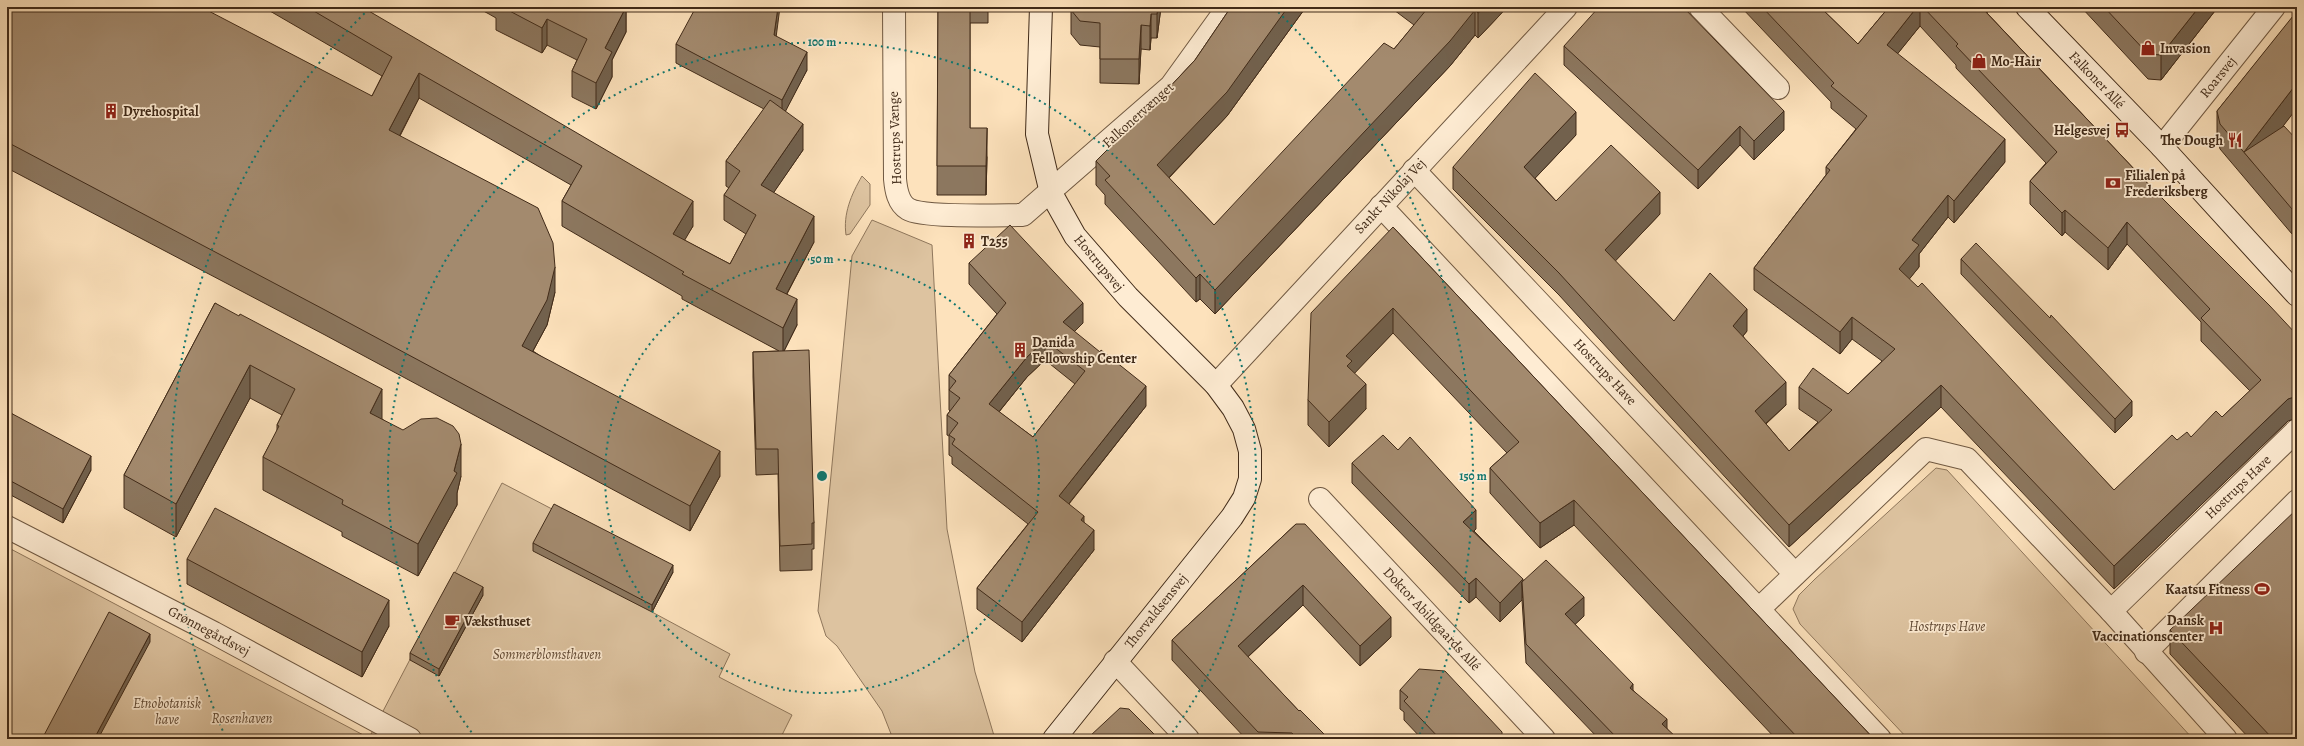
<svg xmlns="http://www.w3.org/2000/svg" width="2304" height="746" viewBox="0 0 2304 746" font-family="Alegreya,serif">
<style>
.green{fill:#ddc3a0;stroke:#8f775c}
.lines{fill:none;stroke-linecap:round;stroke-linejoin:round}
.street-casing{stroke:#705942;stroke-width:24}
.secondary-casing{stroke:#412b19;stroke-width:24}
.street{stroke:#feecd3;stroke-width:22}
.secondary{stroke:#feecd3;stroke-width:22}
.wall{fill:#8c775f;stroke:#412b19;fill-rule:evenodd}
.shaded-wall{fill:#72614d;stroke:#412b19}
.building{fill:#a38a6e;stroke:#412b19;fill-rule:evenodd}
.ring{fill:none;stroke:#0f766e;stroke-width:2;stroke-dasharray:2 4}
.labels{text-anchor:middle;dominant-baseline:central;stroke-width:3.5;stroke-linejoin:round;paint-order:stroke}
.poi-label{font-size:14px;font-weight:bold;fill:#412b19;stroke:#feecd3;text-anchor:start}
.street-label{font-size:14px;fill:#412b19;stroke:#feecd3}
.park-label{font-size:14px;font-style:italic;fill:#604934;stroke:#feecd3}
.centre{fill:#0f766e;stroke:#feecd3;stroke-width:2}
.ring-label{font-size:12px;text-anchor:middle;font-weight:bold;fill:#0f766e;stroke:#feecd3;stroke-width:3.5;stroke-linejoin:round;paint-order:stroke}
</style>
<rect width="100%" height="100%" fill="#fde2bc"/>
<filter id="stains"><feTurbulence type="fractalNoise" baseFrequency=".005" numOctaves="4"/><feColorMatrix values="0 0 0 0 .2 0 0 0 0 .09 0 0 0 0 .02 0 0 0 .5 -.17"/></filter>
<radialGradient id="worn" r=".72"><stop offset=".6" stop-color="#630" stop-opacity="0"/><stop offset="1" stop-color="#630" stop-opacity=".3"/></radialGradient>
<!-- green -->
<g class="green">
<path d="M 862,176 L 870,184 L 870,205 L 850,234 L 846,235 C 843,214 851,195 862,176 Z"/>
<path d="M 872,220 L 932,245 L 947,529 L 975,672 L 995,739 L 893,739 L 882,711 L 837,646 L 826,636 L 818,611 L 852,256 Z"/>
<path d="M 1936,468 L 1947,470 L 2193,739 L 1908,739 L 1800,624 L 1793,609 L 1799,595 L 1815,579 Z"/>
<path d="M 502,483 L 673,572 L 652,612 L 730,654 L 719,677 L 792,715 L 780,739 L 7,739 L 7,547 L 369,738 Z"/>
</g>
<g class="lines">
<!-- street casing -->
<g class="street-casing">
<g id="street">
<path d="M 894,7 L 895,179 C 896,190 898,203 908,209 C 923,218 1002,215 1023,215 L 1171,86 L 1228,7"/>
<path d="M 1700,7 L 1778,88"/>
<path d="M 2162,147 L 2274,7"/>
<path d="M 1414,170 L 1795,574"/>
<path d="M 1381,206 L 1880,739"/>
<path d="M 1216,385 L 1566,7"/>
<path d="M 1320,499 L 1544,739"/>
<path d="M 7,527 L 214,633 L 410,739"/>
<path d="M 1760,608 L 1926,449 L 1967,459 L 2111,611 L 2226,739"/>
<path d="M 2111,611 L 2297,430"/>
<path d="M 2146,652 L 2297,501"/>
<path d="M 1115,661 L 1188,739"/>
</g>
</g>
<!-- secondary casing -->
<g class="secondary-casing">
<g id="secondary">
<path d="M 1041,7 L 1037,134 L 1051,193 L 1075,236 L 1128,297 L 1216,385 L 1233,408 L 1244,429 L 1250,451 L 1250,479 L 1244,498 L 1232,517 L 1054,739"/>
<path d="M 2027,7 L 2162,147 L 2297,295"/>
</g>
</g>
<!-- street -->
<use href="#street" class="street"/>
<!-- secondary -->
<use href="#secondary" class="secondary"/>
</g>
<!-- wall -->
<g class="wall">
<path d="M 7,7 L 372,96 L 382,76 L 263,7 L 362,7 L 693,226 L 684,240 L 730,264 L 746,234 L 724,220 L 724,195 L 729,188 L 726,186 L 726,161 L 764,109 L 676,63 L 676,44 L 776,36 L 807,70 L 785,111 L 803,150 L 773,193 L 814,242 L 787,294 L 797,325 L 784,351 L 814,523 L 814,549 L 812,549 L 812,570 L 780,571 L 778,474 L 756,475 L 753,377 L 753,352 L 779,351 L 682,299 L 682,296 L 562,226 L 562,201 L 571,185 L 419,98 L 400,136 L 555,292 L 547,325 L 533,351 L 720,476 L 690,531 L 325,335 L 7,168 Z"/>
<path d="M 476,7 L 626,7 L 626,32 L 612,60 L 612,77 L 596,109 L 572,97 L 572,71 L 577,60 L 547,45 L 542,53 L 496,30 L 496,18 L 489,14 Z"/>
<path d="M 938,7 L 988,7 L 988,23 L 970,23 L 970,128 L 987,157 L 986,195 L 937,195 Z"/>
<path d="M 1071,7 L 1161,7 L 1157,38 L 1151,38 L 1150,50 L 1141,49 L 1139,84 L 1100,83 L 1100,47 L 1080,45 L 1071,34 Z"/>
<path d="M 1231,7 L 1306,7 L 1227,116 L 1169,178 L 1214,225 L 1394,49 L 1414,25 L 1390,7 L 1507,7 L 1498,17 L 1478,38 L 1475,35 L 1450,66 L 1215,314 L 1200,299 L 1196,302 L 1105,204 L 1105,195 L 1096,185 L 1096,161 L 1135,124 L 1195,60 Z"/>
<path d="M 1741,7 L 1820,7 L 1858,44 L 1889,7 L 1987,7 L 1987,13 L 2152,188 L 2288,421 L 2114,589 L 1941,407 L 1789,547 L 1559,295 L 1453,189 L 1453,167 L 1576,135 L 1535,178 L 1556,201 L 1660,214 L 1615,261 L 1674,321 L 1747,331 L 1743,336 L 1786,405 L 1766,424 L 1789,451 L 1818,422 L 1799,409 L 1799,387 L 1848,394 L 1882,361 L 1852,339 L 1840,354 L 1754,290 L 1754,268 L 1826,175 L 1826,167 L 1856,129 L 1831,108 L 1831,102 ZM 1920,26 L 1956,65 L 1956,68 L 2046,163 L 2030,181 L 2030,204 L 2062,236 L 2065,232 L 2108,270 L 2127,244 L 2201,322 L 2201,341 L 2250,391 L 2222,417 L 2191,437 L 2177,440 L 2114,490 L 1909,279 L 1919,267 L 1919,254 L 1948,217 L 1954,223 L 2005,162 L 1897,54 Z"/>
<path d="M 2081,7 L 2218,7 L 2161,80 L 2148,79 Z"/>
<path d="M 2297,12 L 2297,108 L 2281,128 L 2297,140 L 2297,233 L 2295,231 L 2292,234 L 2220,149 L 2217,136 L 2217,111 Z"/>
<path d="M 1564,46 L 1784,130 L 1754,160 L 1740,145 L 1698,189 L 1564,65 Z"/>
<path d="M 1393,227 L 1874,739 L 1776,739 L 1574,525 L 1540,548 L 1490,493 L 1490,468 L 1507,453 L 1393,333 L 1354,373 L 1366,409 L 1329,447 L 1308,425 L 1308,400 Z"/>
<path d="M 1961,259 L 2132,416 L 2115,433 L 1961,274 Z"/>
<path d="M 969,263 L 1083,323 L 1074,331 L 1146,406 L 1069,504 L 1084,522 L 1094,550 L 1022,642 L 977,609 L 977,588 L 1028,524 L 952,464 L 952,457 L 949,455 L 949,436 L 947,435 L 947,415 L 950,411 L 949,410 L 949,375 L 997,314 L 969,284 ZM 1045,360 L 1075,384 L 1033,437 L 999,412 L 1027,377 Z"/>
<path d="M 215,303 L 382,419 L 461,476 L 457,493 L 457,505 L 418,576 L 342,536 L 342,532 L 263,490 L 263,457 L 277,431 L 277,425 L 282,415 L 250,398 L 176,537 L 124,508 L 124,475 Z"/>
<path d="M 7,387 L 8,411 L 91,470 L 63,523 L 7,493 Z"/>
<path d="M 1352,463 L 1476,529 L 1474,531 L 1523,581 L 1584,616 L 1575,624 L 1676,739 L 1599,739 L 1526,663 L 1522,600 L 1500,622 L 1476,597 L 1469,603 L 1352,483 Z"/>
<path d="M 1296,524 L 1391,637 L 1360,666 L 1303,605 L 1248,657 L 1299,711 L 1329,739 L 1246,739 L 1172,660 L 1172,640 Z"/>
<path d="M 533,543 L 673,572 L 652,612 L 533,551 Z"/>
<path d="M 187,559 L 389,626 L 362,677 L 187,584 Z"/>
<path d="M 483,595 L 439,676 L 410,660 L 410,653 Z"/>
<path d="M 2170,630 L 2297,739 L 2250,739 L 2170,654 Z"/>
<path d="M 1400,690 L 1502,739 L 1422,739 L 1404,720 L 1404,712 L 1400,709 Z"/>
</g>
<!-- shaded-wall -->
<g class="shaded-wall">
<path d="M 626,7 L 626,32 L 612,60 L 612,77 L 596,109 L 596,83 L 605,48 Z"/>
<path d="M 778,7 L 780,7 L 774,53 L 774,35 Z"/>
<path d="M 1158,7 L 1161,7 L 1157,38 L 1157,14 Z"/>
<path d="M 1288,7 L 1306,7 L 1227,116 L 1157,190 L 1157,165 Z"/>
<path d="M 1485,7 L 1507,7 L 1498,17 L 1478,38 L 1478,13 Z"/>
<path d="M 1917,7 L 1920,7 L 1920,26 L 1887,67 L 1887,45 Z"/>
<path d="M 1987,7 L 1987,28 L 1984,10 Z"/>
<path d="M 2199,7 L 2218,7 L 2161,80 L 2161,55 Z"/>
<path d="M 1475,10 L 1475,35 L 1450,66 L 1215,314 L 1215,290 Z"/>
<path d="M 1151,14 L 1151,38 L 1150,50 L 1150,26 Z"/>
<path d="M 547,19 L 547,45 L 542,53 L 542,28 Z"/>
<path d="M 1141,25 L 1141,49 L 1139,84 L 1139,59 Z"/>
<path d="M 807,52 L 807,70 L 782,118 L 782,100 Z"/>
<path d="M 419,73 L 419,98 L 389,156 L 389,130 Z"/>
<path d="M 2297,83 L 2297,108 L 2254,164 L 2244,152 Z"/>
<path d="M 1784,111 L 1784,130 L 1754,160 L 1754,141 Z"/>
<path d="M 1576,112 L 1576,135 L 1524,190 L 1524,167 Z"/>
<path d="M 803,124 L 803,150 L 761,211 L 761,185 Z"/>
<path d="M 1740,126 L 1740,145 L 1698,189 L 1698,170 Z"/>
<path d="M 987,128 L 987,157 L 986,195 L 986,166 Z"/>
<path d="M 2005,139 L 2005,162 L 1954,223 L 1954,201 Z"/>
<path d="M 1660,192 L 1660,214 L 1605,272 L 1605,250 Z"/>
<path d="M 1948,195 L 1948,217 L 1919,254 L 1919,267 L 1899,292 L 1899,269 L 1912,240 Z"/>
<path d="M 693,201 L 693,226 L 673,260 L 673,234 Z"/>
<path d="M 2295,206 L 2295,231 L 2292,234 L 2292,209 Z"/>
<path d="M 2065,210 L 2065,232 L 2062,236 L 2062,213 Z"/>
<path d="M 814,216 L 814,242 L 776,314 L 776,289 Z"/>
<path d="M 2127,222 L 2127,244 L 2108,270 L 2108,248 Z"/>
<path d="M 555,267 L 555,292 L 547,325 L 522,371 L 522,346 Z"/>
<path d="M 1200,274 L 1200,299 L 1196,302 L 1196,278 Z"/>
<path d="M 797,299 L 797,325 L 783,353 L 783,328 Z"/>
<path d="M 1083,303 L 1083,323 L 1063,343 L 1063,322 Z"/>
<path d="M 1393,308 L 1393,333 L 1352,376 L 1347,391 L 1346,356 Z"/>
<path d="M 1747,309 L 1747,331 L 1733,348 L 1733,326 Z"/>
<path d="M 1852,317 L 1852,339 L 1840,354 L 1840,332 Z"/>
<path d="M 1045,340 L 1045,360 L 1027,377 L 989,424 L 989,404 L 1027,357 Z"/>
<path d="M 250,365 L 250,398 L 176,537 L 176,504 Z"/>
<path d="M 1786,382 L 1786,405 L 1755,433 L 1755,411 Z"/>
<path d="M 1366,384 L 1366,409 L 1329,447 L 1329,422 Z"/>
<path d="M 1941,385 L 1941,407 L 1789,547 L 1789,525 Z"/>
<path d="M 1146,386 L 1146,406 L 1059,516 L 1059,496 Z"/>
<path d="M 382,389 L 382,421 L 370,413 Z"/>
<path d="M 2297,396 L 2297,418 L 2288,421 L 2114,589 L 2114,566 L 2288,399 Z"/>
<path d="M 2132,401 L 2132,416 L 2115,433 L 2115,419 Z"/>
<path d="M 461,444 L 461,476 L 457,493 L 457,505 L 418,576 L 418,544 L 454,471 Z"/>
<path d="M 720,451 L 720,476 L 690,531 L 690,506 Z"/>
<path d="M 91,456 L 91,470 L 63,523 L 63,509 Z"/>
<path d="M 1574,500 L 1574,525 L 1540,548 L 1540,523 Z"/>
<path d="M 1476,510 L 1476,529 L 1463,541 L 1463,522 Z"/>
<path d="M 1084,516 L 1084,536 L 1081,520 Z"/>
<path d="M 1094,530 L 1094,550 L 1022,642 L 1022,622 Z"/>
<path d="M 673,565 L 673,572 L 652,612 L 652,605 Z"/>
<path d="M 1476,578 L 1476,597 L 1469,603 L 1469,584 Z"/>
<path d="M 1523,579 L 1523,598 L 1522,582 L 1522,600 L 1500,622 L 1500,603 Z"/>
<path d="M 1303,585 L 1303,605 L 1238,666 L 1238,646 Z"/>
<path d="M 483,587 L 483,595 L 439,676 L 439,669 Z"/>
<path d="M 1584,597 L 1584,616 L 1565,634 L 1565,614 Z"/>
<path d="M 389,600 L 389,626 L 362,677 L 362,652 Z"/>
<path d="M 1391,617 L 1391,637 L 1360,666 L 1360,646 Z"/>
<path d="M 150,634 L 150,642 L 98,739 L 94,739 Z"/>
<path d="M 1633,684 L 1633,703 L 1630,688 Z"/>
<path d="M 1667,719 L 1667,738 L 1662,724 Z"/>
</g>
<!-- building -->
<g class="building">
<path d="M 7,7 L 201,7 L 372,96 L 392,57 L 307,7 L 362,7 L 693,201 L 673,234 L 730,264 L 756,215 L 724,195 L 740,171 L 726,161 L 770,100 L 803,124 L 761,185 L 814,216 L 776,289 L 797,299 L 783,328 L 682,274 L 684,272 L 562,201 L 582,166 L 419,73 L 389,130 L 538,208 L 553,243 L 555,267 L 547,300 L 522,346 L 720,451 L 690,506 L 325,310 L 7,142 Z"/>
<path d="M 502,7 L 626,7 L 605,48 L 612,52 L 596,83 L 572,71 L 587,39 L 547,19 L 542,28 Z"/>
<path d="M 696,7 L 778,7 L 774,35 L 807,52 L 782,100 L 676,44 Z"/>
<path d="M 938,7 L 970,7 L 970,128 L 987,128 L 986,166 L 937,166 Z"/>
<path d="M 1071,7 L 1158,7 L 1157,14 L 1151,14 L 1150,26 L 1141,25 L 1139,59 L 1100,59 L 1100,23 L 1080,21 L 1071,10 Z"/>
<path d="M 1231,7 L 1288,7 L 1227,92 L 1157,165 L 1214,225 L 1384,43 L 1394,49 L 1427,9 L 1424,7 L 1485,7 L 1478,13 L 1475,10 L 1450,41 L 1215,290 L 1200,274 L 1196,278 L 1105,180 L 1110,176 L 1096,161 L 1135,122 L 1135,124 L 1195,60 Z"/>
<path d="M 1599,7 L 1683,7 L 1784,111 L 1754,141 L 1740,126 L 1698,170 L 1564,46 Z"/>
<path d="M 1762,7 L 1820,7 L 1858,44 L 1889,7 L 1917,7 L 1887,45 L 2005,139 L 1954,201 L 1948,195 L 1912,240 L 1919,245 L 1899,269 L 1918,287 L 1922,283 L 2114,490 L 2172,435 L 2177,440 L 2187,432 L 2191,437 L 2216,411 L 2222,417 L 2261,380 L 2201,318 L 2210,309 L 2127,222 L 2108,248 L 2065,210 L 2062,213 L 2030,181 L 2057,152 L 1956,46 L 1958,44 L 1923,7 L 1987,7 L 1984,10 L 2152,188 L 2270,306 L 2297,335 L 2297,396 L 2288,399 L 2114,566 L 1941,385 L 1789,525 L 1559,273 L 1453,167 L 1535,73 L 1576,112 L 1524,167 L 1556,201 L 1611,145 L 1660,192 L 1605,250 L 1674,321 L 1710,273 L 1747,309 L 1733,326 L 1786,382 L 1755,411 L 1789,451 L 1832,410 L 1799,387 L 1813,368 L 1848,394 L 1895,349 L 1852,317 L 1840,332 L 1754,268 L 1830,170 L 1826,167 L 1867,116 L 1831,86 L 1834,83 Z"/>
<path d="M 2104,7 L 2199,7 L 2161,55 L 2148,54 Z"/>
<path d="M 2297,11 L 2297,83 L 2244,152 L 2284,126 L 2297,140 L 2297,208 L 2295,206 L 2292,209 L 2220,124 L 2217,111 Z"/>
<path d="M 1010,225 L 1083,303 L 1063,322 L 1100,352 L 1101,350 L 1146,386 L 1059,496 L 1084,516 L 1081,520 L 1094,530 L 1022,622 L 977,588 L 1038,512 L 952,444 L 955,439 L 949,435 L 958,423 L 947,415 L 960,398 L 949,390 L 956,381 L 949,375 L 1006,303 L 969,263 ZM 1045,340 L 1085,371 L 1033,437 L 989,404 L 1027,357 Z"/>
<path d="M 1393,227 L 1874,739 L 1796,739 L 1798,738 L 1574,500 L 1540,523 L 1490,468 L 1519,442 L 1393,308 L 1346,356 L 1352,361 L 1347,366 L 1366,384 L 1329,422 L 1308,400 L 1311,313 Z"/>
<path d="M 1976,243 L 2050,318 L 2051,315 L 2132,401 L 2115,419 L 1961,259 Z"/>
<path d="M 215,303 L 239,316 L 240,314 L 382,389 L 370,413 L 403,430 L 421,419 L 437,418 L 453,426 L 459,434 L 461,444 L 454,471 L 457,473 L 418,544 L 342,504 L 343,500 L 263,457 L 279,426 L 277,425 L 295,389 L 250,365 L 176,504 L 124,475 Z"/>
<path d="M 809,350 L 814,523 L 812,523 L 812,544 L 780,546 L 778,449 L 756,449 L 753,352 Z"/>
<path d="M 7,387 L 8,388 L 7,411 L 91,456 L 63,509 L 7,479 Z"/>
<path d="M 1383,435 L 1398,450 L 1410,437 L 1476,510 L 1463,522 L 1523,579 L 1500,603 L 1476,578 L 1469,584 L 1352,463 Z"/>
<path d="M 554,504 L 673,565 L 652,605 L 533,543 Z"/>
<path d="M 215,508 L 389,600 L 362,652 L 187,559 Z"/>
<path d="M 2297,509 L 2297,739 L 2273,739 L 2170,630 Z"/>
<path d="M 1296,524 L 1305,524 L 1391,617 L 1360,646 L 1303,585 L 1238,646 L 1299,711 L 1300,710 L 1329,739 L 1298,739 L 1292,733 L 1258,732 L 1172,640 Z"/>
<path d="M 1546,560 L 1584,597 L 1565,614 L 1633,684 L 1630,688 L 1667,719 L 1662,724 L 1676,737 L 1673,739 L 1618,739 L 1526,644 L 1522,582 Z"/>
<path d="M 454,572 L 483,587 L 439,669 L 410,653 Z"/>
<path d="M 109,612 L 150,634 L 94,739 L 42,739 Z"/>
<path d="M 1419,669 L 1445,671 L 1502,732 L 1502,739 L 1440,739 L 1404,701 L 1408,697 L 1400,690 Z"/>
<path d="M 1120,708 L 1129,709 L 1157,737 L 1155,739 L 1089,739 L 1090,736 Z"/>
</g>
<!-- distance rings -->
<g class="ring">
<circle cx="822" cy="476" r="217"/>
<path d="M475 737A434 434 0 1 1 1169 737"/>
<path d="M225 736A651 651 0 0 1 370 8M1274 8A651 651 0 0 1 1419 736"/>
</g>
<!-- icons -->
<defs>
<g id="shop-bare" transform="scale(1.2)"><path d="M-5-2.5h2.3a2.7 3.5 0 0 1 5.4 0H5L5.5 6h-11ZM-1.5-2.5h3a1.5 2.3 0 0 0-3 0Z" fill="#8f2418" stroke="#feecd3" stroke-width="2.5" paint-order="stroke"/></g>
<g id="building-bare" transform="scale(1.2)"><path d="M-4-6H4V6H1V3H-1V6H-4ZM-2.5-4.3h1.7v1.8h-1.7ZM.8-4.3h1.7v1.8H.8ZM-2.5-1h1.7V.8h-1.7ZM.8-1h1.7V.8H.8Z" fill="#8f2418" stroke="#feecd3" stroke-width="2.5" paint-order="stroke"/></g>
<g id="bus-bare" transform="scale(1.2)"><path d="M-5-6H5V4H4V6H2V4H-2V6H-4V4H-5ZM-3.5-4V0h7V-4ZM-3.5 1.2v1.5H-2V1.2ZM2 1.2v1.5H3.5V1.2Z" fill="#8f2418" stroke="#feecd3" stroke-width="2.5" paint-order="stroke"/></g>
<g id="restaurant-bare" transform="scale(1.2)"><path d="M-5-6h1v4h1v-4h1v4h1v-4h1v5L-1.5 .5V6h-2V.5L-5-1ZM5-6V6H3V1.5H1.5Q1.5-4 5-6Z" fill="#8f2418" stroke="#feecd3" stroke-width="2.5" paint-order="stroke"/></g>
<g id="bank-bare" transform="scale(1.2)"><path d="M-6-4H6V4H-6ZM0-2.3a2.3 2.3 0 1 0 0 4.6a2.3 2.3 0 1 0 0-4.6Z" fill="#8f2418" stroke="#feecd3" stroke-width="2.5" paint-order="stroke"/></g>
<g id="stadium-bare" transform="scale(1.2)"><path d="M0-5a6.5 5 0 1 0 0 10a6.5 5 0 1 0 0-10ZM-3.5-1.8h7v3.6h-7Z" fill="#8f2418" stroke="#feecd3" stroke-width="2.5" paint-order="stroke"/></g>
<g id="cafe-bare" transform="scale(1.2)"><path d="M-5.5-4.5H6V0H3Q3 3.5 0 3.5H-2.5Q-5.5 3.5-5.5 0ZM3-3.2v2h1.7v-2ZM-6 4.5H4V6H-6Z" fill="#8f2418" stroke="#feecd3" stroke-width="2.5" paint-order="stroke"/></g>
<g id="hospital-bare" transform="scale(1.2)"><path d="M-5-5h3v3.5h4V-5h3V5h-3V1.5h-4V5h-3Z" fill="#8f2418" stroke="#feecd3" stroke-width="2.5" paint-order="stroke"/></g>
</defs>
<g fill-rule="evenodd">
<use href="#shop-bare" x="2148" y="48"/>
<use href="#shop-bare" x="1979" y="61"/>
<use href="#building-bare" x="111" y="111"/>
<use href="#bus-bare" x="2122" y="130"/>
<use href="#restaurant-bare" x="2235" y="140"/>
<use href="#bank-bare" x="2113" y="183"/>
<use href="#building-bare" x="969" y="241"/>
<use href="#building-bare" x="1020" y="350"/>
<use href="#stadium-bare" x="2262" y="589"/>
<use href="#cafe-bare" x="452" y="621"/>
<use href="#hospital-bare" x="2216" y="628"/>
</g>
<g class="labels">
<!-- poi labels -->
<g class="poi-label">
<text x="2160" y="48">Invasion</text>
<text x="1991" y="61">Mo-Hair</text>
<text x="123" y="111">Dyrehospital</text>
<text x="2110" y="130" text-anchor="end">Helgesvej</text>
<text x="2223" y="140" text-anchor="end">The Dough</text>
<text x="2125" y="175">Filialen på<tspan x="2125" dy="16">Frederiksberg</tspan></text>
<text x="981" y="241">T255</text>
<text x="1032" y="342">Danida<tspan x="1032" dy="16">Fellowship Center</tspan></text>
<text x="2250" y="589" text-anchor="end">Kaatsu Fitness</text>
<text x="2204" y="620" text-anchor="end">Dansk<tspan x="2204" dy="16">Vaccinationscenter</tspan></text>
<text x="464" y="621">Væksthuset</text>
</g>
<!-- street labels -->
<g class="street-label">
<text transform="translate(2218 77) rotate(-51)">Roarsvej</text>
<text transform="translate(2097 80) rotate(46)">Falkoner Allé</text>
<text transform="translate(1138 115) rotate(-42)">Falkonervænget</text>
<text transform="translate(895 138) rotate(-92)">Hostrups Vænge</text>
<text transform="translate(1390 196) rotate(-47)">Sankt Nikolaj Vej</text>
<text transform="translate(1099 263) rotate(50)">Hostrupsvej</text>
<text transform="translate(1605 372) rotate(47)">Hostrups Have</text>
<text transform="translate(2238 487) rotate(-44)">Hostrups Have</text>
<text transform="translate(1156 611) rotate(-51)">Thorvaldsensvej</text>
<text transform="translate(1432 619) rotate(47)">Doktor Abildgaards Allé</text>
<text transform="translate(209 631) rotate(28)">Grønnegårdsvej</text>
</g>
<!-- park labels -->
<g class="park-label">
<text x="1947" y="626">Hostrups Have</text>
<text x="547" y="654">Sommerblomsthaven</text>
<text x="167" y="703">Etnobotanisk<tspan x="167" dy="16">have</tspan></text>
<text x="242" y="718">Rosenhaven</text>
</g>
</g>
<circle cx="822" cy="476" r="6" class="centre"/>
<g class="ring-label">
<text x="822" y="46">100 m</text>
<text x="822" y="263">50 m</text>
<text x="1473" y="480">150 m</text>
</g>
<!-- margin -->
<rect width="2304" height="746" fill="none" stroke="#fde2bc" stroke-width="24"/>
<rect x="8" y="8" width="2288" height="730" fill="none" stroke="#412b19" stroke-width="2"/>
<rect x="12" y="12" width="2280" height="722" fill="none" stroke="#412b19"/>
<rect width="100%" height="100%" filter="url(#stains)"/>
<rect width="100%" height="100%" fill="url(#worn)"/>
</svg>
